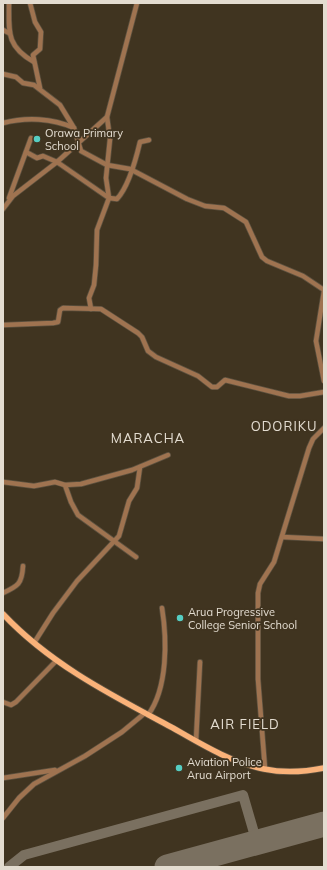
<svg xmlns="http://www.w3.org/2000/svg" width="327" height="870" viewBox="0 0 327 870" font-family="Mulish,sans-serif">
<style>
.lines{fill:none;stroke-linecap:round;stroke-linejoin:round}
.taxiway{stroke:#7a7060;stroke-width:10}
.runway{stroke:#7a7060;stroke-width:25}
.minor-casing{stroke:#5d5240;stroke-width:6}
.major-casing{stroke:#5d5240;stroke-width:7}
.minor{stroke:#9f7350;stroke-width:4.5}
.major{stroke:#fab279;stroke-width:5.5}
.poi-dot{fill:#56cec3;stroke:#403420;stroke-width:1.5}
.labels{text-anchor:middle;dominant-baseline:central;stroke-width:3.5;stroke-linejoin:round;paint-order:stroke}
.poi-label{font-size:11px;fill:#e3dcd0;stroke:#403420;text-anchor:start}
.quarter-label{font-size:13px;letter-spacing:1px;fill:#e3dcd0;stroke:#403420}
</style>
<rect width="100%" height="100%" fill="#403420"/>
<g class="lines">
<!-- taxiway -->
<path class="taxiway" d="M 9,867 L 24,855 L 243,795 L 257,843"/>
<!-- runway -->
<path class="runway" d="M 167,867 L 324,824"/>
<!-- minor casing -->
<g class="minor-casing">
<g id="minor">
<path d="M 9,3 C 9,32 6,46 34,62"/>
<path d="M 30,3 L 35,22 L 41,32 L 40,49 L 33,55 L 40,88"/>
<path d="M 3,30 L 9,33"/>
<path d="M 3,74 L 16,77 L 23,83 L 34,85 L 60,105 L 74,128 L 81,151 L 107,165 L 130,169 L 187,199 L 205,206 L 224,208 L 246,222 L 262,257 L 267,261 L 303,276 L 324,290"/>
<path d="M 107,117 L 110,139 L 106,178 L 109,198 L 117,199 C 129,186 136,159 140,142 L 149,140"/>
<path d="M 3,123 C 26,117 52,118 74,128"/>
<path d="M 26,152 L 37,158 L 43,156 L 57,162 L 109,198 L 97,230 L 96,265 L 94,285 L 89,298 L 91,309"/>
<path d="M 9,198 L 31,138"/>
<path d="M 3,209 L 13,196 L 57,162 L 107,117 L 137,3"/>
<path d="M 324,291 L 316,341 L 324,381"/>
<path d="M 3,325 L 53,323 L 58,322 L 60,310 L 63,308 L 101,309 L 138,333 L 142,337 L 148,351 L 156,357 L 198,376 L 212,387 L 217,387 L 225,380 L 289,396 L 300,396 L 324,392"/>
<path d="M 3,482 L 34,486 L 55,482 L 65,485 L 81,484 L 132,470 L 168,455"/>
<path d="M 65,485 L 71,502 L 78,515 L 136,557"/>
<path d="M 282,537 L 324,539"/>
<path d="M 3,593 C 18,586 22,584 23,566"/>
<path d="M 34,643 L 53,613 L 77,581 L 119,536 L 129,501 L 137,488 L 140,467"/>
<path d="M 3,702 L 11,705 L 16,702 L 56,661"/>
<path d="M 148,715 C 168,688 167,639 162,608"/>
<path d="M 196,741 L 200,662"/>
<path d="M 265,769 L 258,679 L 258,593 L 260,584 L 274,562 L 309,448 L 313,439 L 324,428"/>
<path d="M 3,778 L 55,770"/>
<path d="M 3,818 L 19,798 L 34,784 L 85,756 L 122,732 L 145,713"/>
</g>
</g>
<!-- major casing -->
<g class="major-casing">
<path id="major" d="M 3,614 C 51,665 113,696 173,728 C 201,744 232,763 264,769 C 283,773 304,772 324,768"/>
</g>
<!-- minor -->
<use href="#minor" class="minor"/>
<!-- major -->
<use href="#major" class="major"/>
</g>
<!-- markers -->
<g class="poi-dot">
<circle cx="37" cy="139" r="4"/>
<circle cx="180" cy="618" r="4"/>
<circle cx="179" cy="768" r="4"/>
</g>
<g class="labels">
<!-- poi labels -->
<g class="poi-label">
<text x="45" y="133">Orawa Primary<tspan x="45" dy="13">School</tspan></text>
<text x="188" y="612">Arua Progressive<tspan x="188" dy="13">College Senior School</tspan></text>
<text x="187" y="762">Aviation Police<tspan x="187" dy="13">Arua Airport</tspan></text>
</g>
<!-- quarter labels -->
<g class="quarter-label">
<text x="284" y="426">ODORIKU</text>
<text x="148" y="438">MARACHA</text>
<text x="245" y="724">AIR FIELD</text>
</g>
</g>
<!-- border -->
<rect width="327" height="870" fill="none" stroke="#e3dcd0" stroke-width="8"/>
</svg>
